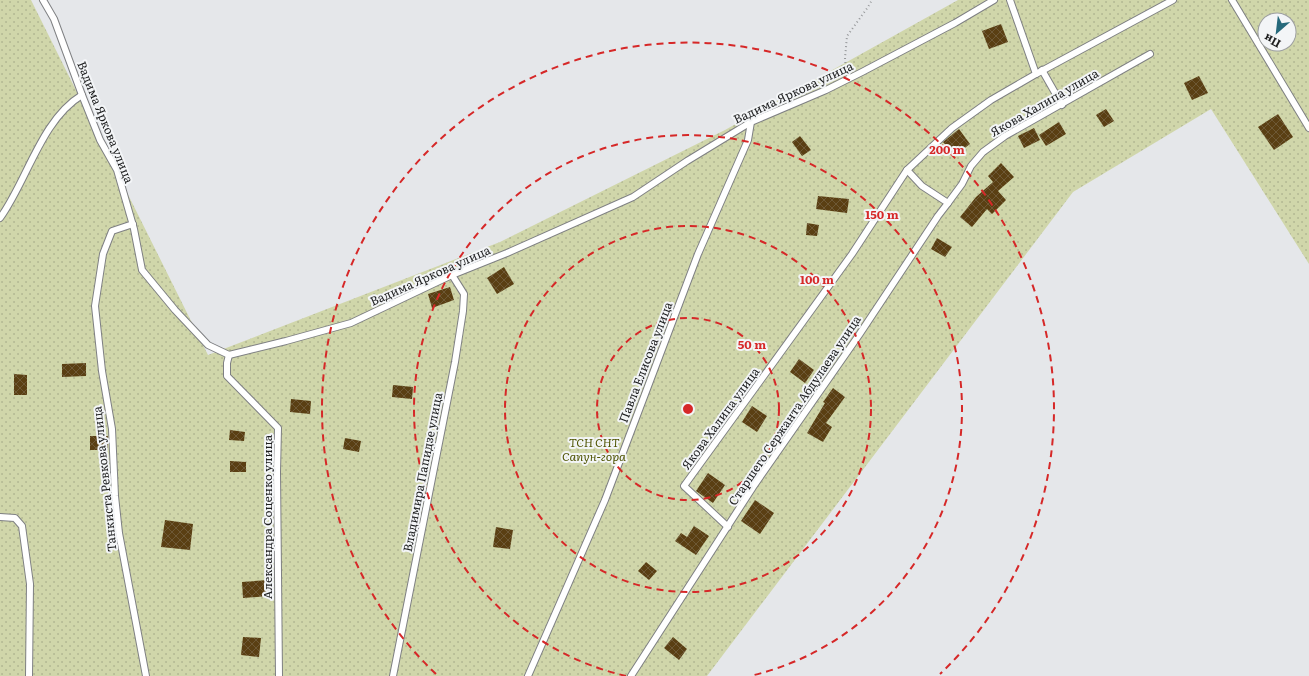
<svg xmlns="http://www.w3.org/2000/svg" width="1309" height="676" viewBox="0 0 1309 676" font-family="Literata,serif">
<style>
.garden{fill:url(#garden-dots);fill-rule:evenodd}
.building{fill:url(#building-cross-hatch)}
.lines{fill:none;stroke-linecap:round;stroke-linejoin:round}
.lane-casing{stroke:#7f8083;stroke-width:8}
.path{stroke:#96989a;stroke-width:2;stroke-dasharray:1 3;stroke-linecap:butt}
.lane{stroke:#fff;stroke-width:6}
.ring{fill:none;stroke:#d62828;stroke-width:2;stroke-dasharray:7 5}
.labels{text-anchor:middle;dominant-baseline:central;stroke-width:4;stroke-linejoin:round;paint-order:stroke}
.street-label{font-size:12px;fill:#1d1e1f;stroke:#f3f5f7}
.park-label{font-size:12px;font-style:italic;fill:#505504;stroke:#f3f5f7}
.centre{fill:#d62828;stroke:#f3f5f7;stroke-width:2}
.ring-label{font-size:12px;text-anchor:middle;font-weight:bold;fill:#d62828;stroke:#f3f5f7;stroke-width:4;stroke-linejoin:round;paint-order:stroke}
</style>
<defs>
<pattern id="garden-dots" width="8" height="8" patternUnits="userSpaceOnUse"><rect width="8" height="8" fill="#d0d6aa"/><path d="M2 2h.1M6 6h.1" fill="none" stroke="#b2b792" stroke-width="1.8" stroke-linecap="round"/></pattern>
<pattern id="building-cross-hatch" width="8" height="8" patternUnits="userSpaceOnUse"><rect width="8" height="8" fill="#5a3f13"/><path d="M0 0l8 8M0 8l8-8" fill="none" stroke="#6d5835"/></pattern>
</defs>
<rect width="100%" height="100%" fill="#e5e7ea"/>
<!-- garden -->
<path class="garden" d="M 0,0 L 31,0 L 208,355 L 500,242 L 725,130 L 958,0 L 1309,0 L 1309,264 L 1211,109 L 1073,192 L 707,676 L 0,676 ZM 1265,20 L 1289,20 L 1289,44 L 1265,44 Z"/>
<!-- building -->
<g class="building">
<path d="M 1001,24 L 1008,42 L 989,49 L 982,31 Z"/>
<path d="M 1199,76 L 1208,93 L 1192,100 L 1184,83 Z"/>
<path d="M 1106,109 L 1114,121 L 1104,127 L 1096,115 Z"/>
<path d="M 1278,114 L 1293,137 L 1274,150 L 1258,127 Z"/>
<path d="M 1059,122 L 1066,134 L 1046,146 L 1039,135 Z"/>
<path d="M 1034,128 L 1040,140 L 1024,148 L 1018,136 Z"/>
<path d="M 959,129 L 970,144 L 954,156 L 943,142 Z"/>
<path d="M 800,136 L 811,150 L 802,156 L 792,142 Z"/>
<path d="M 1001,163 L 1014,177 L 998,191 L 1006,200 L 992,214 L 987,209 L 972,227 L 960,217 L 976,197 L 993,182 L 988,176 Z"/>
<path d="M 818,196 L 849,199 L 847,213 L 816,209 Z"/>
<path d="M 807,223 L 819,225 L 817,236 L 806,235 Z"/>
<path d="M 937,238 L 952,247 L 945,257 L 931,249 Z"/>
<path d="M 504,267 L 514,284 L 497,294 L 487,278 Z"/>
<path d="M 450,287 L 454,300 L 432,308 L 428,294 Z"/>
<path d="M 799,359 L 814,370 L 805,383 L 790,372 Z"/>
<path d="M 86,363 L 86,376 L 62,377 L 62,364 Z"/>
<path d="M 14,374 L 27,375 L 27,395 L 14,395 Z"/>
<path d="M 393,385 L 413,387 L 412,399 L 392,397 Z"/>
<path d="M 833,388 L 845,397 L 826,423 L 832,427 L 823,442 L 807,433 L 825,403 L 823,402 Z"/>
<path d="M 291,399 L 311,401 L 310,414 L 290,412 Z"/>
<path d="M 752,406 L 767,416 L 757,432 L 742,422 Z"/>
<path d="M 230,430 L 245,432 L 244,441 L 229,440 Z"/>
<rect x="90" y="436" width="18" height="14"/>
<path d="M 345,438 L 361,441 L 359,452 L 343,449 Z"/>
<path d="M 230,461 L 246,462 L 246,472 L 230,472 Z"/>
<path d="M 708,473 L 725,485 L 713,503 L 696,491 Z"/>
<path d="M 755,500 L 774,513 L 760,534 L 741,521 Z"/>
<path d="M 165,520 L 193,524 L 190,550 L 161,547 Z"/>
<path d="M 694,526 L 709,536 L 696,555 L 675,541 L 681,533 L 687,537 Z"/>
<path d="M 496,527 L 513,530 L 510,549 L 493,547 Z"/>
<path d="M 646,562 L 657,571 L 649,580 L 638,571 Z"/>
<path d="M 268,580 L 269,596 L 243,598 L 242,582 Z"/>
<path d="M 243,637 L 261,638 L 259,657 L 241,655 Z"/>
<path d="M 673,637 L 687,649 L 679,660 L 664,648 Z"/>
</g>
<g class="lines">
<!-- lane casing -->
<g class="lane-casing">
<g id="lane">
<path d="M 43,0 L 54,19 L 82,95 L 100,140 L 117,170 L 134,229 L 142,270 L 175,310 L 208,345 L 229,355 L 286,341 L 351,323 L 452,275 L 507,253 L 633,197 L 687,161 L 751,122 L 826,90 L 862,72 L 955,23 L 994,0"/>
<path d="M 1010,0 L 1036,74"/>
<path d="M 1232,0 L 1309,128"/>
<path d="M 1042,70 L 1062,105"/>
<path d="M 948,203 L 962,184 L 971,166 L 983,152 L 1005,136 L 1150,54"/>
<path d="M 0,218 C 27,181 41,120 82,95"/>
<path d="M 133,224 L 112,231 L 103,254 L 95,306 L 102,371 L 112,429 L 115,496 L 119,533 L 146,676"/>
<path d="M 229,355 L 227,363 L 227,376 L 278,428 L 277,472 L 279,676"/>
<path d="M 0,517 L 15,518 L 22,526 L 30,584 L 29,676"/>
<path d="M 728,527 L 684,486 L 852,254 L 907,170 L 952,128 L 991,100 L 1036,74 L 1173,0"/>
<path d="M 393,676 L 455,362 L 463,311 L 464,294 L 452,275"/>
<path d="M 528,676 L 605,500 L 698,254 L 748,140 L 751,122"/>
<path d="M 631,676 L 753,487 L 859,335 L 938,216 L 948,203 L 922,186 L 907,170"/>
</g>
</g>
<!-- path -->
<path class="path" d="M 846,71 L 845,58 L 847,36 L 868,7 L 872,0"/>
<!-- lane -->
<use href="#lane" class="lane"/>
</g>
<!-- distance rings -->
<g class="ring">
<circle cx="688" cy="409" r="91"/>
<circle cx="688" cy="409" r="183"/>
<path d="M626 676A274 274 0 1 1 750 676"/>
<path d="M436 674A366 366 0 1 1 940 674"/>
</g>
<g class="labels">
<!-- street labels -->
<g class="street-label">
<text transform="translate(793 92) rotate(-25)">Вадима Яркова улица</text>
<text transform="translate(1044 102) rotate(-30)">Якова Халипа улица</text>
<text transform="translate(106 122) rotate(68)">Вадима Яркова улица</text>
<text transform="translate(430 275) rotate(-24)">Вадима Яркова улица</text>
<text transform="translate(645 362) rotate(-69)">Павла Елисова улица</text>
<text transform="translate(794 410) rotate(-56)">Старшего Сержанта Абдулаева улица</text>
<text transform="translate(720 418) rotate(-54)">Якова Халипа улица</text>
<text transform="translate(422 472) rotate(-79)">Владимира Папидзе улица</text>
<text transform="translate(104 479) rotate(-96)">Танкиста Ревкова улица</text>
<text transform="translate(267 517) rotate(-90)">Александра Соценко улица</text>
</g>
<!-- park labels -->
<g class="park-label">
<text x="594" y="442">ТСН СНТ<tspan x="594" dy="14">Сапун-гора</tspan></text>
</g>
</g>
<circle cx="688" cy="409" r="6" class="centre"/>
<g class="ring-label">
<text x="947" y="154">200 m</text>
<text x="882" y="219">150 m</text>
<text x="817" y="284">100 m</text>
<text x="752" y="349">50 m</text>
</g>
<!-- north arrow -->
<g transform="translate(1277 32) rotate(208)"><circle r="19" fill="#f3f5f7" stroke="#9d9fa1"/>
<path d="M0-3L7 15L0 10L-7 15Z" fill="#26697b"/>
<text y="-6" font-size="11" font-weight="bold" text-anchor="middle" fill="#1d1e1f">Пн</text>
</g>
</svg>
